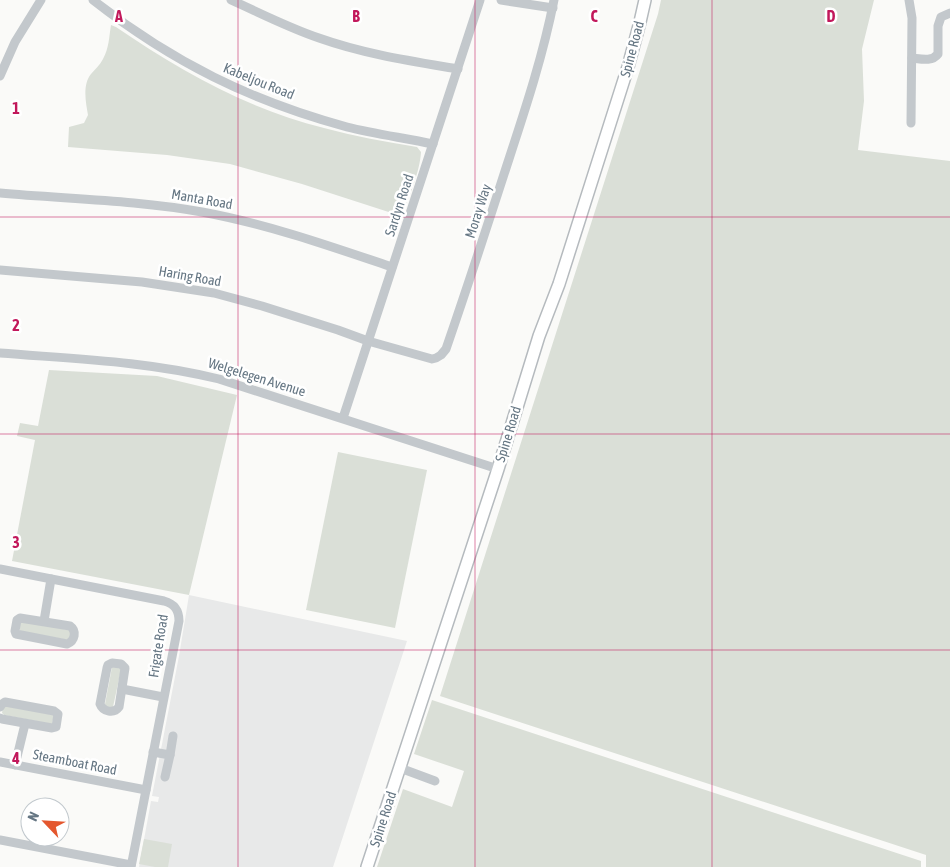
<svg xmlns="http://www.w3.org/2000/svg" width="950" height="867" viewBox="0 0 950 867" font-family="'Asap Condensed',sans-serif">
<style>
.built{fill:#e8e9e9}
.green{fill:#dadfd7}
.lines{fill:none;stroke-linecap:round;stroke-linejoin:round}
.major-casing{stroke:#b5babe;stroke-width:14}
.minor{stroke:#c3c8cc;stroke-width:9}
.major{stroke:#fff;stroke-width:11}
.grid{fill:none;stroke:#c2185b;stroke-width:1;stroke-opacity:0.55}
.labels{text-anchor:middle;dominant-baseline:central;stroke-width:5;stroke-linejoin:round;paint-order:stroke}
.street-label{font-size:14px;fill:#657683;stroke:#fff}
.grid-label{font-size:16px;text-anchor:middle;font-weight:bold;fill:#c2185b;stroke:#fff;stroke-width:5;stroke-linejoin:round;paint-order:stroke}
</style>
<rect width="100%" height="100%" fill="#fafaf8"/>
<!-- built -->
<path class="built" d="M 189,595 L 407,641 L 333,867 L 139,867 L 151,801 L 158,802 L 159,797 L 152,796 L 179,656 Z"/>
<!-- green -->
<g class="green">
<path d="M 661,0 L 874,0 L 862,49 L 864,101 L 858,150 L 950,161 L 950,867 L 926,867 L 926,855 L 440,696 L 658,14 Z"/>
<path d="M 111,25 L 116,27 C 179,70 249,110 324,128 C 354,136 386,142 417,147 L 421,152 C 420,171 409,198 401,216 L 302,184 L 230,164 L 167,155 L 68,147 L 69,127 L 84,123 L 88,115 C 86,103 82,85 91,74 C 95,69 100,65 103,59 C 109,48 109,37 111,25 Z"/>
<path d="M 49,370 L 157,376 L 237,395 L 189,595 L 12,561 L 35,440 L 17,436 L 20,423 L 38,426 Z"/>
<path d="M 338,452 L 427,470 L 395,628 L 306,610 Z"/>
<path d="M 20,621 L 69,630 L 72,633 L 68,640 L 20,631 Z"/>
<path d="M 112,667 L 120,668 L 121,670 L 113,707 L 106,707 L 105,704 Z"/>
<path d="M 432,700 L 921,861 L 921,867 L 377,867 L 403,789 L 452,807 L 464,771 L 414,754 Z"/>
<path d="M 6,706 L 54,715 L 52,724 L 4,715 L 2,713 L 3,707 Z"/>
<path d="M 144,839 L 172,844 L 168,867 L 155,867 L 139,864 Z"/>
</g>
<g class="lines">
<!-- major casing -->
<g class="major-casing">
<path id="major" d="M 367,867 L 498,469 L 539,336 L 559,284 L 628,67 L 640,22 L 645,0"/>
</g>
<!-- minor -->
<g class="minor">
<path d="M 93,0 C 172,62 251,101 347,127 C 375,134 405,138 433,144"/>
<path d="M 231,0 C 260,13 289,28 319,38 C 364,54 411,61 458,69"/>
<path d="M 501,0 L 553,8"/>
<path d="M 909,0 L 912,18 L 911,123"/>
<path d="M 912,58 C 921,59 932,62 938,54 L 938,26 L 941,17 L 950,13"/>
<path d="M 0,76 L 15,42 L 41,0"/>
<path d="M 0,193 C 66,199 137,200 202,212 C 267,224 330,246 392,267"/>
<path d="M 0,270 L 142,282 L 214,293 L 262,306 L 338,330 L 368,341 L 432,359 L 436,358 L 441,355 L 446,349 C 467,288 487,227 507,165 C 525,110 543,56 554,0"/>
<path d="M 0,353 C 75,359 146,361 219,379 L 498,469"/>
<path d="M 343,418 L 480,0"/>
<path d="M 0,569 L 164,601 C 175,604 179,610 179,621 L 131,867"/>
<path d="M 20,618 L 70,626 C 77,631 75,641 67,644 L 16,634 L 15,631 L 17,620 Z"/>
<path d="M 44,621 L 51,579"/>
<path d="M 112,663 L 121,664 L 125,668 L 119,707 C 114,714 103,712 100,704 L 107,668 L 108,665 Z"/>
<path d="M 122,689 L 163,697"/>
<path d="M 0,707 L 2,704 L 5,702 L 54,711 L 58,714 L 56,727 L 52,728 L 2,719 L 0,718"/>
<path d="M 153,752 L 170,755 L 173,736"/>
<path d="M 0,762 L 146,790"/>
<path d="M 15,765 L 25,724"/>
<path d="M 400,768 L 435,781"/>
<path d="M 165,777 L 170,755"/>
<path d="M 0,840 L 131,865"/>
</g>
<!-- major -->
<use href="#major" class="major"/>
</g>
<!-- grid -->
<path class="grid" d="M 238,0 L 238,867M 475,0 L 475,867M 712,0 L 712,867M 0,217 L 950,217M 0,434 L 950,434M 0,650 L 950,650"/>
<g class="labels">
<!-- street labels -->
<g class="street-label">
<text transform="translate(632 49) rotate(-75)">Spine Road</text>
<text transform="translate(259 81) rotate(22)">Kabeljou Road</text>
<text transform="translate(202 199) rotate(10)">Manta Road</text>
<text transform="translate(399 205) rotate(-72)">Sardyn Road</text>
<text transform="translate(478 211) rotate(-72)">Moray Way</text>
<text transform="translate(190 276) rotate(10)">Haring Road</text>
<text transform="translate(257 377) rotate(17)">Welgelegen Avenue</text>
<text transform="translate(508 434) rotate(-73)">Spine Road</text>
<text transform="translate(158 646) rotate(-81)">Frigate Road</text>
<text transform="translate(75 762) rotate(11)">Steamboat Road</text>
<text transform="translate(383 819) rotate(-72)">Spine Road</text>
</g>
</g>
<g class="grid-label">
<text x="119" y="22">A</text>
<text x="356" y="22">B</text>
<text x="594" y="22">C</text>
<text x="831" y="22">D</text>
<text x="16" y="114">1</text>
<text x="16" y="331">2</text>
<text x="16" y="548">3</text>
<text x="16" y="764">4</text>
</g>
<!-- north arrow -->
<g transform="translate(45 822) rotate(295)"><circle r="24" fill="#ffffff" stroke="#c1c8cd"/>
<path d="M0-4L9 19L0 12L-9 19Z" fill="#e4572e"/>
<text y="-8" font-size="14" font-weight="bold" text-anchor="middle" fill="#657683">N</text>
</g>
</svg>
